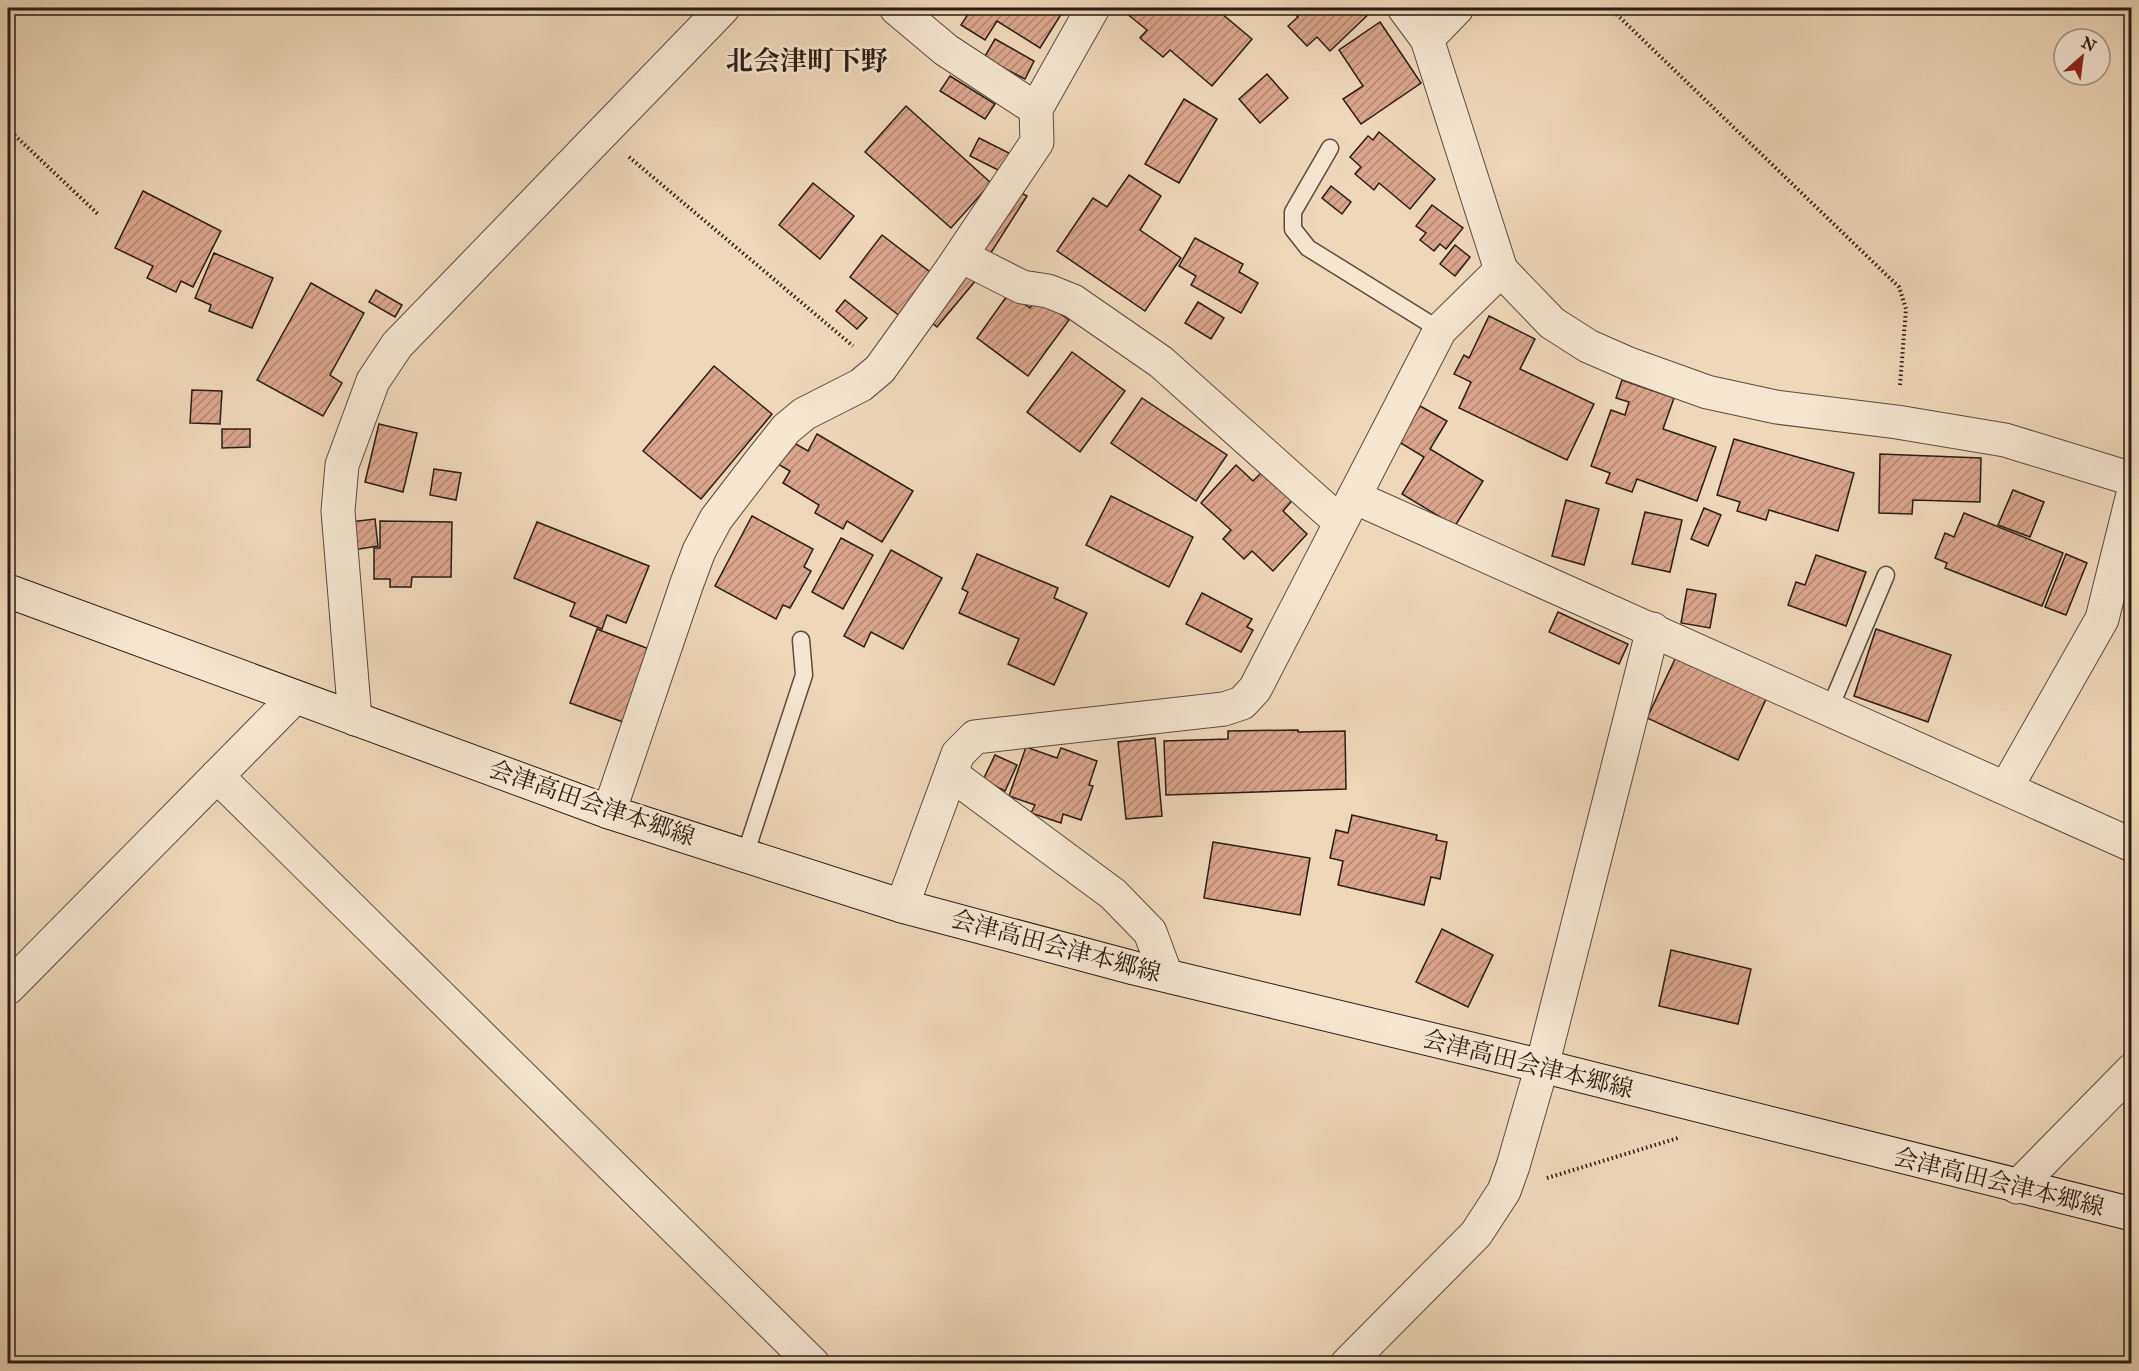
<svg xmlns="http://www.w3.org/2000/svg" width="2139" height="1371" viewBox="0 0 2139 1371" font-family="'IM FELL Great Primer','Noto Serif JP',serif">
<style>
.building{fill:url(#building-hatch);stroke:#291d15;stroke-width:1.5}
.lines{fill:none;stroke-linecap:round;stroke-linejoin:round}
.service-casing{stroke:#5a4c3e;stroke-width:19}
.minor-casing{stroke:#5a4c3e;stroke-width:35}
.secondary-casing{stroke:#291d15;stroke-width:35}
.path{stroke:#291d15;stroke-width:4;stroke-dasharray:1.5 3;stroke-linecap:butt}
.service{stroke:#f4e6d1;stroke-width:16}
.minor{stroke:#f4e6d1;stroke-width:33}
.secondary{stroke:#f4e6d1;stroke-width:33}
.labels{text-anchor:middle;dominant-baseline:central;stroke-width:5;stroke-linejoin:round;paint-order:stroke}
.street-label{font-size:24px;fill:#291d15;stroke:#f4e6d1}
.quarter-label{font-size:27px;font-weight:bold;fill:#291d15;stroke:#f4e6d1}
</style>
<defs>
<pattern id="building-hatch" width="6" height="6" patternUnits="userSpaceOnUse" patternTransform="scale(1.5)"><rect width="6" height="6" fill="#dba58b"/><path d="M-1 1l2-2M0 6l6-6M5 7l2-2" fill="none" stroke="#b28670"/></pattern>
</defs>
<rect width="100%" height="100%" fill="#eed8b8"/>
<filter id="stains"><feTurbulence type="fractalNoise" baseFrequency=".00333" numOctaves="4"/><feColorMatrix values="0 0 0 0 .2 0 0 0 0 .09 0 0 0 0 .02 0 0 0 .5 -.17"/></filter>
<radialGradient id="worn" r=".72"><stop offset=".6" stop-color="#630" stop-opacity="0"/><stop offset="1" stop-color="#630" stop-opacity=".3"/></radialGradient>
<!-- building -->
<g class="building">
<path d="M 972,8 L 1065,8 L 1040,48 L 997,21 L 985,40 L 961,25 Z"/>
<path d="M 1123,8 L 1215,8 L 1252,39 L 1212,86 L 1170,50 L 1163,57 L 1140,38 L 1147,30 L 1121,9 Z"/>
<path d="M 1288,8 L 1375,8 L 1330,51 L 1317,37 L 1307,46 L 1288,26 L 1298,17 Z"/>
<path d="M 1380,22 L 1421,83 L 1361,124 L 1343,99 L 1363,86 L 1339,50 Z"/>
<path d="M 995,39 L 1034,61 L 1025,79 L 984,58 Z"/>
<path d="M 1267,74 L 1288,98 L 1260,123 L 1239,99 Z"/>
<path d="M 950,76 L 995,104 L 985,119 L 940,91 Z"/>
<path d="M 1184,99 L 1217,119 L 1179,183 L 1145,164 Z"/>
<path d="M 906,106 L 991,183 L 951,228 L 865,152 Z"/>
<path d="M 1379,132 L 1435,179 L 1410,209 L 1379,183 L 1374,190 L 1355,174 L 1361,167 L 1350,157 L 1368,136 L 1373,140 Z"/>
<path d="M 979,138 L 1011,154 L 1002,172 L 970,156 Z"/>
<path d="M 1129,175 L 1161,196 L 1140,230 L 1181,258 L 1145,311 L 1057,251 L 1093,198 L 1107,207 Z"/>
<path d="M 813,183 L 854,216 L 820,259 L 779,225 Z"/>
<path d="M 1331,186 L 1351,202 L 1342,214 L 1322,198 Z"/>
<path d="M 1016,190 L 1027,196 L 987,259 L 976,252 Z"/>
<path d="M 143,191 L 221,231 L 193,287 L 181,281 L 176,292 L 147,278 L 153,266 L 115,248 Z"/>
<path d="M 1432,205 L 1463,228 L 1446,249 L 1440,244 L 1434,251 L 1420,240 L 1426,233 L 1416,226 Z"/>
<path d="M 882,235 L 934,275 L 901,317 L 850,277 Z"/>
<path d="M 1195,238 L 1243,264 L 1239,272 L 1258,283 L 1241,313 L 1191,285 L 1196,276 L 1179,266 Z"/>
<path d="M 1455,245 L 1470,257 L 1455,276 L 1440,264 Z"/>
<path d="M 214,253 L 273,278 L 252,328 L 209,311 L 211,305 L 195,298 Z"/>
<path d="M 965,271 L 976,280 L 937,327 L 926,318 Z"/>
<path d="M 311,283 L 364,313 L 330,375 L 342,383 L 323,416 L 257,380 Z"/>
<path d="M 376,290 L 402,305 L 395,317 L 369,302 Z"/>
<path d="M 1009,293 L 1030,308 L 1037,297 L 1069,320 L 1028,376 L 977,338 Z"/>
<path d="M 845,300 L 867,318 L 857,329 L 836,311 Z"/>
<path d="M 1198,302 L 1224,318 L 1211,339 L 1185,323 Z"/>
<path d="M 1489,316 L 1535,339 L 1520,369 L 1594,404 L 1567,460 L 1459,408 L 1471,382 L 1454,374 L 1464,355 L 1469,358 Z"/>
<path d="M 1072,352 L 1125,391 L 1080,452 L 1027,412 Z"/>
<path d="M 714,366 L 772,414 L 701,499 L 643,451 Z"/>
<path d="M 1622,380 L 1674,398 L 1663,429 L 1716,447 L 1697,501 L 1637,479 L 1632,492 L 1606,483 L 1610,473 L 1591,466 L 1611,410 L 1625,415 L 1629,402 L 1616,398 Z"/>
<path d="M 192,390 L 222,391 L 220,424 L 190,423 Z"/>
<path d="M 1142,398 L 1227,455 L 1196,501 L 1111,443 Z"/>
<path d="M 1420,406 L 1447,421 L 1430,449 L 1483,481 L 1455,526 L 1402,494 L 1424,457 L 1399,442 Z"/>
<path d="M 379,424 L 417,433 L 403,492 L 365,482 Z"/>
<path d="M 222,429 L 250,429 L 250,447 L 222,448 Z"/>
<path d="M 817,434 L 913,491 L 882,542 L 847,521 L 843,529 L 815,513 L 819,505 L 783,483 L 790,471 L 776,463 L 789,440 L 808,451 Z"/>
<path d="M 1734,439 L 1854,473 L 1838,531 L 1769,510 L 1766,520 L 1737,511 L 1740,502 L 1717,495 Z"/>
<path d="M 1880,454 L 1981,458 L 1980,502 L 1913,500 L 1912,514 L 1879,513 Z"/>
<path d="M 1236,465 L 1253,481 L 1266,468 L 1296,496 L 1283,511 L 1307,534 L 1273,571 L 1252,551 L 1244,559 L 1223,539 L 1231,530 L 1201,503 Z"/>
<path d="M 434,469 L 461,473 L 456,500 L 430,495 Z"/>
<path d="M 2013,490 L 2044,502 L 2030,537 L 1998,525 Z"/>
<path d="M 1111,496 L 1193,537 L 1169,587 L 1086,545 Z"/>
<path d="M 1566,500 L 1599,509 L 1584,565 L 1552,556 Z"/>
<path d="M 1704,508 L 1721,515 L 1708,546 L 1691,539 Z"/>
<path d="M 1645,512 L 1682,520 L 1670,572 L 1632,564 Z"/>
<path d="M 1964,513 L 2063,553 L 2042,606 L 1945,568 L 1947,563 L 1935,558 L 1945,533 L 1954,537 Z"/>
<path d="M 752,516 L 813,549 L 804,567 L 811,571 L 790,608 L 783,605 L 776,619 L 715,586 Z"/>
<path d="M 375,519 L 378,546 L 353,550 L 350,522 Z"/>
<path d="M 380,521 L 452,522 L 451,577 L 412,577 L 411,587 L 390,587 L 390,579 L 374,579 L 374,548 L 380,548 Z"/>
<path d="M 537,522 L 649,566 L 626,623 L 607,615 L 602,629 L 570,616 L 575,603 L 514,578 Z"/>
<path d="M 841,538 L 873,555 L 843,609 L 812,592 Z"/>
<path d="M 891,550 L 942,578 L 903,649 L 871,632 L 864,647 L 844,636 Z"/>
<path d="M 977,554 L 1058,588 L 1054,598 L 1087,613 L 1054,685 L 1008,664 L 1019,639 L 959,613 L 968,592 L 962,589 Z"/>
<path d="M 2066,554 L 2087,563 L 2066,615 L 2045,607 Z"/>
<path d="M 1816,555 L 1866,572 L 1846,626 L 1788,605 L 1796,582 L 1805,585 Z"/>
<path d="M 1687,589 L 1716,594 L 1710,628 L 1681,623 Z"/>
<path d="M 1202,593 L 1252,619 L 1247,627 L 1253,630 L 1241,652 L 1186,624 Z"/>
<path d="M 1558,612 L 1628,644 L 1619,664 L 1549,632 Z"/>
<path d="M 597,629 L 649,649 L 623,722 L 570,703 Z"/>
<path d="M 1876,629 L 1951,655 L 1928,722 L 1854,696 Z"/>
<path d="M 1676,657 L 1766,699 L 1738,760 L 1647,718 Z"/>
<path d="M 1298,730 L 1298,732 L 1345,731 L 1346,789 L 1166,795 L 1164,741 L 1228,739 L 1228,731 Z"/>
<path d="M 1155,738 L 1162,816 L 1126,819 L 1118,742 Z"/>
<path d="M 1026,747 L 1057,758 L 1061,748 L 1097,761 L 1089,785 L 1093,786 L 1081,820 L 1063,814 L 1061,823 L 1031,813 L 1035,805 L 1009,796 Z"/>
<path d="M 995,755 L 1017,765 L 1005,791 L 983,780 Z"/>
<path d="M 1352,815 L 1437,835 L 1436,840 L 1447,842 L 1440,879 L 1431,877 L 1424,905 L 1338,885 L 1343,861 L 1330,858 L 1336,830 L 1348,833 Z"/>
<path d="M 1213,842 L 1310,858 L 1300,915 L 1204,898 Z"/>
<path d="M 1442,929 L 1493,955 L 1468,1007 L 1416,982 Z"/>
<path d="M 1671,950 L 1751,969 L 1738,1024 L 1659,1006 Z"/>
</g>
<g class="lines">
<!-- service casing -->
<g class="service-casing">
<g id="service">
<path d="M 1330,148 L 1293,212 L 1293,229 L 1308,248 L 1440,330"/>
<path d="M 1830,708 L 1886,575"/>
<path d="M 745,855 L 804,675 L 801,640"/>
</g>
</g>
<!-- minor casing -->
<g class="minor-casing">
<g id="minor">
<path d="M 896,8 L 946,50 L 1036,109"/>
<path d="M 1404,8 L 1427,39"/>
<path d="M 961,256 L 1022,287 L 1048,291 L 1073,301 L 1161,362 L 1340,522"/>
<path d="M 1501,270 L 1552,323 L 1588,346 L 1629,364 L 1707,392 L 1776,407 L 1897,422 L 2005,440 L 2132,479"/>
<path d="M 1354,497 L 2132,845"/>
<path d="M 355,719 L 338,511 L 342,465 L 373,381 L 397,345 L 723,8"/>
<path d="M 951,774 L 1113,894 L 1150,932 L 1166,975"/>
<path d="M 217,776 L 813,1364"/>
<path d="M 2006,788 L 2102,619 L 2132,498"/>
<path d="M 609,812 L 687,583 L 699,551 L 716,519 L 759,463 L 786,429 L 804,414 L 861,385 L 880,369 L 951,270 L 1037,142 L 1036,109 L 1093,8"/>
<path d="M 902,906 L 958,754 L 975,737 L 1224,709 L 1242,703 L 1255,689 L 1440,330 L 1501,270 L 1427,39 L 1457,8"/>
<path d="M 8,988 L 294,698"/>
<path d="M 2017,1187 L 2132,1070"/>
<path d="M 1347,1364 L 1476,1234 L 1504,1191 L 1513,1166 L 1542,1066 L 1653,629"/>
</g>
</g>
<!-- secondary casing -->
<g class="secondary-casing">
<path id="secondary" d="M 8,591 L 609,812 L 902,906 L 1134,968 L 1542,1066 L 2132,1214"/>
</g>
<!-- path -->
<g class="path">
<path d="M 1610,8 L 1899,287 L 1906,309 L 1900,385"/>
<path d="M 8,129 L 99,215"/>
<path d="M 629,157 L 853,346"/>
<path d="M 1547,1178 L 1678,1138"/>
</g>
<!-- service -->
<use href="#service" class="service"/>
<!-- minor -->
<use href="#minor" class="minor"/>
<!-- secondary -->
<use href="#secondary" class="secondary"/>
</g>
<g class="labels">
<!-- street labels -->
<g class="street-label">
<text transform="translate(592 803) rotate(19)">会津高田会津本郷線</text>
<text transform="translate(1056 946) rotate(15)">会津高田会津本郷線</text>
<text transform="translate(1528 1064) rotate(14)">会津高田会津本郷線</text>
<text transform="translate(1999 1182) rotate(14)">会津高田会津本郷線</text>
</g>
<!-- quarter labels -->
<g class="quarter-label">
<text x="807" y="60">北会津町下野</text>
</g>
</g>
<!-- margin -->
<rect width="2139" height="1371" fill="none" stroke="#eed8b8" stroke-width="30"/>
<rect x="9" y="9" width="2121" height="1353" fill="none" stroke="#291d15" stroke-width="3"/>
<rect x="15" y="15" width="2109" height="1341" fill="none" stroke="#291d15" stroke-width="1.5"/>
<!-- north arrow -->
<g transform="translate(2082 57) rotate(28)"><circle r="28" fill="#f4e6d1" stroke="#a39686" stroke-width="1.5"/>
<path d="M0-4.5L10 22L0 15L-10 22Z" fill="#8f2418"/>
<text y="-9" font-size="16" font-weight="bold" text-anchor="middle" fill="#291d15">N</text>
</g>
<rect width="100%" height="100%" filter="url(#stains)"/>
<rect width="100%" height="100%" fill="url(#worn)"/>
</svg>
